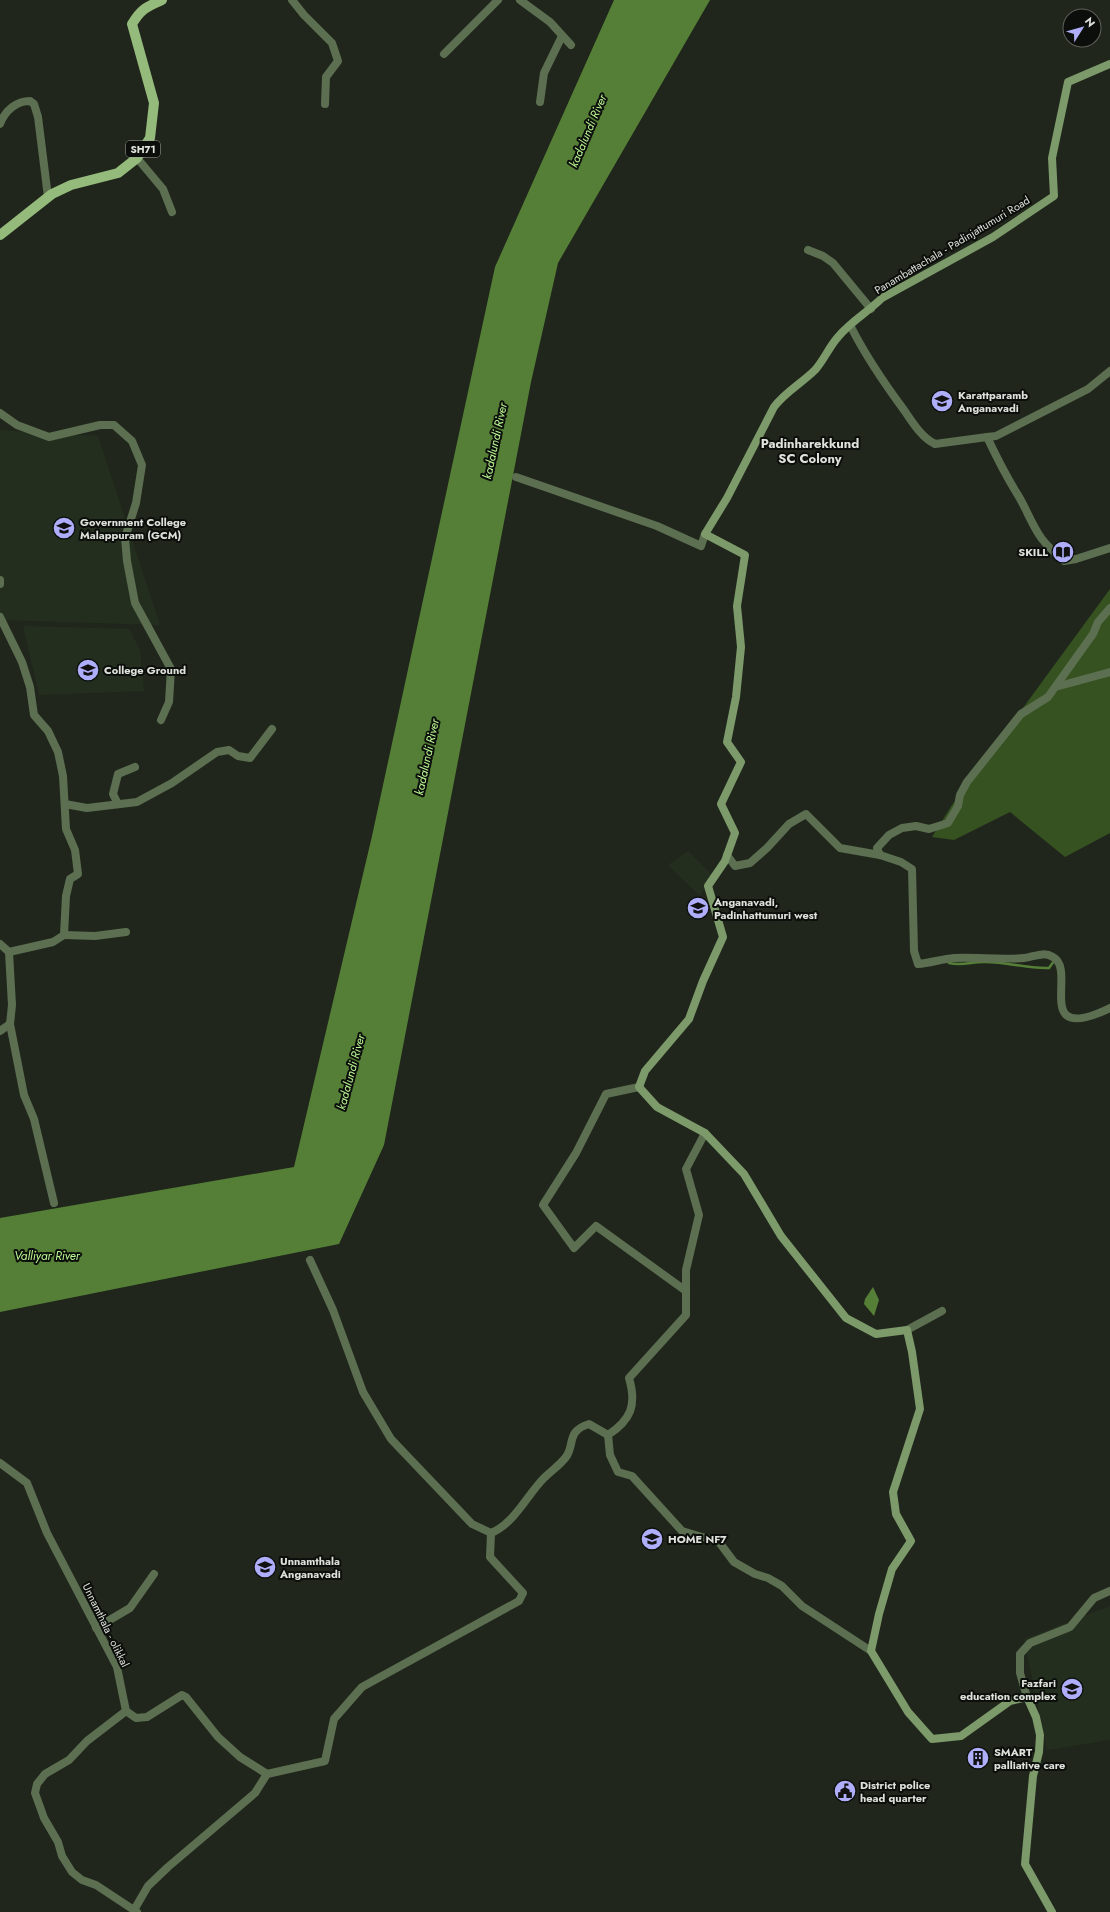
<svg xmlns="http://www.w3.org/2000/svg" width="1110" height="1912" viewBox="0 0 1110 1912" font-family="Jost,sans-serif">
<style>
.built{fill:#242e1f}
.green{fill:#355220}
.water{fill:#557f36}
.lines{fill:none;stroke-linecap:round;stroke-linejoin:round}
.stream{stroke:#557f36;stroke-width:2.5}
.street{stroke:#5c6f51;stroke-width:8}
.secondary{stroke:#7c9a6a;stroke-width:8}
.primary{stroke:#95bb7c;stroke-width:10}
.labels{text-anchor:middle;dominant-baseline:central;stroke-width:4;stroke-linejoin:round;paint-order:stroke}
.shield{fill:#0b0e0a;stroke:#9fa29c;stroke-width:1}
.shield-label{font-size:10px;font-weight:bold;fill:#dee2db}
.street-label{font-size:11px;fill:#dee2db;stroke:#0b0e0a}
.poi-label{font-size:11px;font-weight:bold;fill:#dee2db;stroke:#0b0e0a;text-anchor:start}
.water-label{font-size:12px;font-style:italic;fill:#bcf995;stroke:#0b0e0a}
.quarter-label{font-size:13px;font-weight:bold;fill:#dee2db;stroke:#0b0e0a}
</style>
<rect width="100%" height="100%" fill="#20261c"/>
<!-- built -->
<g class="built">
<path d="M 0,430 L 98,436 L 160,625 L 0,620 Z"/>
<path d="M 23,626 L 129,629 L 140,650 L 144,691 L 39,695 Z"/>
<path d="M 688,851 L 712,875 L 700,896 L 668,865 Z"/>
<path d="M 1110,1606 L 1110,1740 L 1047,1750 L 1024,1639 Z"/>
</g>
<!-- green -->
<path class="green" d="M 1110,589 L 1110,833 L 1065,857 L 1010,812 L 954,840 L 932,837 L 952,805 Z"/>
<!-- water -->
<g class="water">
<path d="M 614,0 L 710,0 L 558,263 L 531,382 L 384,1145 L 339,1244 L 0,1312 L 0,1218 L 294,1167 L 372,836 L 495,267 Z"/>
<path d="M 873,1287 L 879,1300 L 874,1316 L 864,1304 L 865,1299 Z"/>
</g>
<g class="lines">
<!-- stream -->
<path class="stream" d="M 949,963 C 961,966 972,962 983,962 C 1005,961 1026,969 1049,968 L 1054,961"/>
<!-- street -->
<g class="street">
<path d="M 292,0 L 304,15 L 332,43 L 338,61 L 326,77 L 325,104"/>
<path d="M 520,0 L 550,22 L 571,45"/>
<path d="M 444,54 L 498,0"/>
<path d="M 540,102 L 544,73 L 562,36"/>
<path d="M 0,124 C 5,110 17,101 30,101 L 34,104 L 38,117 L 48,197"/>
<path d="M 137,158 L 163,189 L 172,212"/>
<path d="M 808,250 L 823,256 L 833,263 L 871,309"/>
<path d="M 850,325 C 865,355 884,383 904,410 C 912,422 922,438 935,444 L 987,437 C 996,456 1005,474 1016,492 C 1026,507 1031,524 1042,539 C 1048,547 1056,554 1064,561 L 1076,559 L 1110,548"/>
<path d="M 0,413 L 17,425 L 49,437 L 100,425 L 114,425 L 132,441 L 142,465 L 136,503 L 125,538 L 127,561 L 135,603 L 171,669 L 169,702 L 161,720"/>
<path d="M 987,437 L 996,436 L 1088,389 L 1110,371"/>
<path d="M 516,477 L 657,526 L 701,546 L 705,534"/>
<path d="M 0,580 L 0,584"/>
<path d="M 0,617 L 22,662 L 30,687 L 34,715 L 48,731 L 58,752 L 63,776 L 66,829 L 75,850 L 78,874 L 70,879 L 66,896 L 64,935 L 53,942 L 9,952 L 12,1005 L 10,1024 L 0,1031"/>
<path d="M 1060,683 L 1059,686 L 1110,672"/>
<path d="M 65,804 L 87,808 L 137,802 L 172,783 L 217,752 L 229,750 L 238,756 L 250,758 L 272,729"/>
<path d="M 118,804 L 113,794 L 118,774 L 135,767"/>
<path d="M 727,855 L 735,866 L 750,863 L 767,848 L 789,824 L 806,814 L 840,848 L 880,855 L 901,862 L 912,869 L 914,951 L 918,964 C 930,963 942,959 954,958 C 977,957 1001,960 1024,958 C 1034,957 1043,951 1053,957 C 1078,970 1031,1046 1110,1008"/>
<path d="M 880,855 L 877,848 L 889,835 L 902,828 L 916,826 L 929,829 L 948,823 L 958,806 L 960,795 L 967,782 L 1021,714 L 1048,697 L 1093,634 L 1098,622 L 1110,608"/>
<path d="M 64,935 L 95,936 L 126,932"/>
<path d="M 0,944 L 9,952"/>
<path d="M 10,1024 L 24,1095 L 34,1119 L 54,1203"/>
<path d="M 639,1087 L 606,1094 L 576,1153 L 543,1205 L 574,1248 L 596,1226 L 686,1291"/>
<path d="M 705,1133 L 686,1169 L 699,1215 L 686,1270 L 686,1315 L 629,1378 C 637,1405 631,1420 608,1435 L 610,1455 L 618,1472 L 632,1476 L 682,1531 L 719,1542 L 734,1562 L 755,1574 L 768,1578 L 782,1586 L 802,1606 L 871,1651"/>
<path d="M 310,1260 L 333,1310 L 363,1392 L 391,1439 L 472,1524 L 491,1533 C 514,1524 527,1495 544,1478 C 551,1471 560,1465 566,1457 C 575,1445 566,1431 589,1424 L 608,1435"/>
<path d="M 907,1330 L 942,1311"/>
<path d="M 0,1463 L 27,1483 L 47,1533 L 117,1667 L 126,1711 L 136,1718 L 147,1717 L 182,1695 L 186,1697 L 218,1737 L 240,1757 L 267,1774"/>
<path d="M 96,1628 L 130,1608 L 154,1574"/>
<path d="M 1027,1697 L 1020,1673 L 1020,1654 L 1030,1643 L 1070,1627 L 1094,1598 L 1110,1591"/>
<path d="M 126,1711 L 87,1741 L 69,1760 L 45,1774 L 37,1784 L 35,1793 L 44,1818 L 58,1842 L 62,1856 L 72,1872 L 82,1880 L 96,1885 L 137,1912"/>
<path d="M 134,1910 L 148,1886 L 168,1867 L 255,1793 L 267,1774 L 325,1761 L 334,1719 L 362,1687 L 519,1601 L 523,1593 L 490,1557 L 491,1533"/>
</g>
<!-- secondary -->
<path class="secondary" d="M 1052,1912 L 1025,1864 L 1033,1776 L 1039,1752 L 1040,1735 L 1036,1717 L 1027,1697 L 1010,1701 L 961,1736 L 932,1739 L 908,1712 L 871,1651 L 879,1614 L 892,1569 L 911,1541 L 896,1514 L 893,1492 L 920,1409 L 912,1352 L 907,1330 L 876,1334 L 846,1318 L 781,1236 L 744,1174 L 705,1133 L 657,1107 L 639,1087 L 645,1071 L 689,1019 L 703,981 L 723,937 L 708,886 L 725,861 L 735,833 L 721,804 L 741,762 L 727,742 L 736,697 L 741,647 L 737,606 L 745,555 L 705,534 L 727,498 L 774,407 C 785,392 802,383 815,370 C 824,360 829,347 838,337 C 850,322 868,312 882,298 L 993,237 L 1054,196 L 1052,158 L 1068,82 L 1110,64"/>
<!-- primary -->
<path class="primary" d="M 0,235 L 52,194 L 71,185 L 118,173 L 137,158 L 150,138 L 154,103 L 132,24 C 141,9 146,7 162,0"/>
</g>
<!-- icons -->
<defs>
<g id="school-disc" transform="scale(1.15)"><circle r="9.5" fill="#afaefa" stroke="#0b0e0a"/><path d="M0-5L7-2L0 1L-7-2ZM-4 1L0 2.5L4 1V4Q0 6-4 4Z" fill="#111"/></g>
<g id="university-disc" transform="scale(1.15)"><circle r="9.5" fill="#afaefa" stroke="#0b0e0a"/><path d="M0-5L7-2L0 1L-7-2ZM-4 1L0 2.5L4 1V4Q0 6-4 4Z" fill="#111"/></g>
<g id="library-disc" transform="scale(1.15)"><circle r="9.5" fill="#afaefa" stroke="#0b0e0a"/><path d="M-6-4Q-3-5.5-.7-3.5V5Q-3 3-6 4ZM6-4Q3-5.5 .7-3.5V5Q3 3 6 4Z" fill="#111"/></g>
<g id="building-disc" transform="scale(1.15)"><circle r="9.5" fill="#afaefa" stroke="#0b0e0a"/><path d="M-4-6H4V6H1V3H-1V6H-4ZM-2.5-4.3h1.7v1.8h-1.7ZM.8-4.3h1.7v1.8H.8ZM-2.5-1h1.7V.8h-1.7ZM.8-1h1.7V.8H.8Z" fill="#111"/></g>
<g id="civic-disc" transform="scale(1.15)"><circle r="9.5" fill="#afaefa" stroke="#0b0e0a"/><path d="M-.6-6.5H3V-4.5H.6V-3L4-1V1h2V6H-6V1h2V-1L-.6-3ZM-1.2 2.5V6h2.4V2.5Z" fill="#111"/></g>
</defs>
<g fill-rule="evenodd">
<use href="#school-disc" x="942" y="401"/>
<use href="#university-disc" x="64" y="528"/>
<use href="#library-disc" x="1063" y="552"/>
<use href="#university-disc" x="88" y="670"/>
<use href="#school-disc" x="698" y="908"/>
<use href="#school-disc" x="652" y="1539"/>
<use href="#school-disc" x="265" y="1567"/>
<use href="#school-disc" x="1072" y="1689"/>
<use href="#building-disc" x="978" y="1758"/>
<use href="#civic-disc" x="845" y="1791"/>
</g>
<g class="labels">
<!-- shield labels -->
<rect class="shield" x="126" y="141" width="34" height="16" rx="3"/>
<g class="shield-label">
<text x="143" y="149">SH71</text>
</g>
<!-- street labels -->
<g class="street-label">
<text transform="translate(952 245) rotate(-31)">Panambattachala - Padinjattumuri Road</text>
<text transform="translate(106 1625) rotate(64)">Unnamthala - olikkal</text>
</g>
<!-- poi labels -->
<g class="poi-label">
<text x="958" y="395">Karattparamb<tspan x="958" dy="13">Anganavadi</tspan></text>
<text x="80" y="522">Government College<tspan x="80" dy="13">Malappuram (GCM)</tspan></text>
<text x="1048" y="552" text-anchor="end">SKILL</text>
<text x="104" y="670">College Ground</text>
<text x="714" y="902">Anganavadi,<tspan x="714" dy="13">Padinhattumuri west</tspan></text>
<text x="668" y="1539">HOME NF7</text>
<text x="280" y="1561">Unnamthala<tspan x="280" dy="13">Anganavadi</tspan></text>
<text x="1056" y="1683" text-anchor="end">Fazfari<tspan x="1056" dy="13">education complex</tspan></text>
<text x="994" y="1752">SMART<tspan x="994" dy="13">palliative care</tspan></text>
<text x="860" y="1785">District police<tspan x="860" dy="13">head quarter</tspan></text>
</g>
<!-- water labels -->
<g class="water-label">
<text transform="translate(588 131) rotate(-67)">kadalundi River</text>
<text transform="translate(495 441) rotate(-78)">kadalundi River</text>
<text transform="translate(427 757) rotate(-78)">kadalundi River</text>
<text transform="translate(351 1072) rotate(-75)">kadalundi River</text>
<text x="47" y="1256">Valliyar River</text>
</g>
<!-- quarter labels -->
<g class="quarter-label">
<text x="810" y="443">Padinharekkund<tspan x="810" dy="15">SC Colony</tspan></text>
</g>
</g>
<!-- north arrow -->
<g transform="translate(1082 28) rotate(53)"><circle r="19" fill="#0b0e0a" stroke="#5f635e"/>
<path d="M0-3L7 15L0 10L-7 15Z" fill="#afaefa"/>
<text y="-6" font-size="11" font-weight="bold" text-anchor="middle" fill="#dee2db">N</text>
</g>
</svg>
